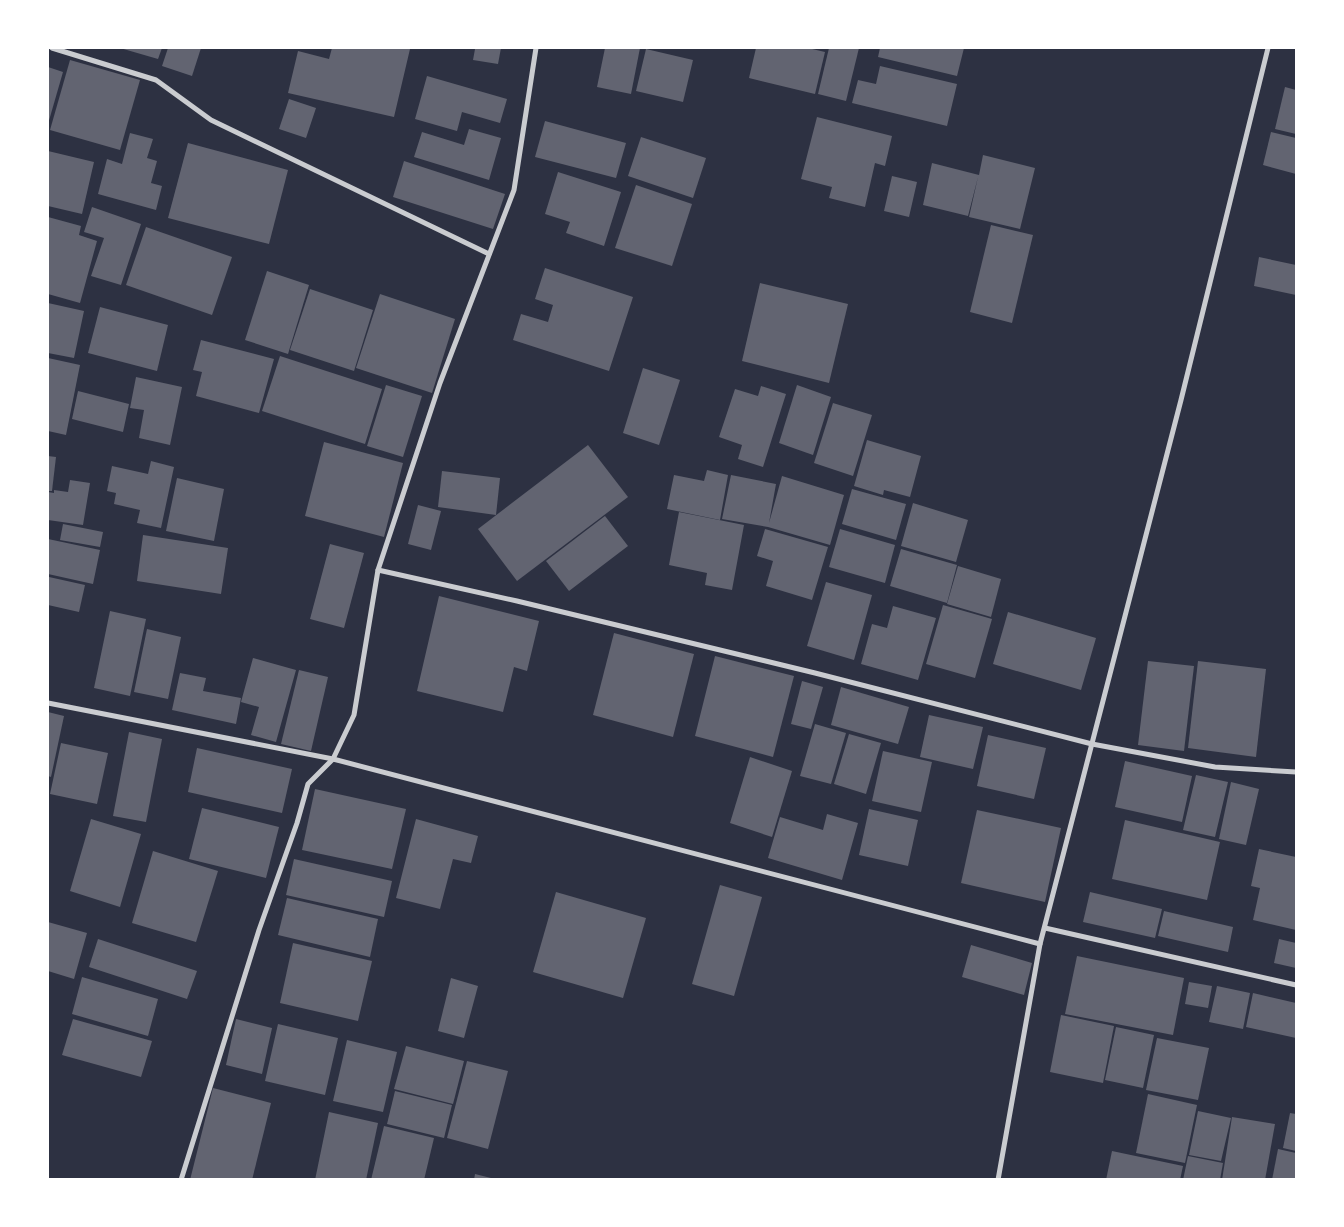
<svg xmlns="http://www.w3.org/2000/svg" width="1344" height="1227" viewBox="0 0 1344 1227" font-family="Overpass,sans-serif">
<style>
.building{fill:#626471}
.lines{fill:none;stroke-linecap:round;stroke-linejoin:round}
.minor{stroke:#caccd0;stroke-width:5}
</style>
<rect width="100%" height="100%" fill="#2d3142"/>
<!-- building -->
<g class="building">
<path d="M 120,48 L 162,48 L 158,59 Z"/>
<path d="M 168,48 L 201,48 L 192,76 L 162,66 Z"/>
<path d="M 332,48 L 402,48 L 410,49 L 394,117 L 288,93 L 298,51 L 329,59 Z"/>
<path d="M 470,48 L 501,48 L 498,64 L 473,60 L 475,49 Z"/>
<path d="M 605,48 L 640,48 L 631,94 L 597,87 Z"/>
<path d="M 756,48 L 808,48 L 825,52 L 815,94 L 749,78 Z"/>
<path d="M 829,48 L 859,48 L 846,101 L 818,94 Z"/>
<path d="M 880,48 L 964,48 L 957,76 L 878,57 Z"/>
<path d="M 646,49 L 693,60 L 683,102 L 636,91 Z"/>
<path d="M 70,60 L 140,80 L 120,150 L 50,130 Z"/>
<path d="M 880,66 L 957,84 L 947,126 L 852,103 L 858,80 L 876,84 Z"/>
<path d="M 48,67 L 63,72 L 48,124 Z"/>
<path d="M 427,76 L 507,99 L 500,123 L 462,112 L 457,131 L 415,119 Z"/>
<path d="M 1285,87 L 1296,90 L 1296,134 L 1275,129 Z"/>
<path d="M 289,99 L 316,108 L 306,138 L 279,129 Z"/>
<path d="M 817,117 L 892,136 L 885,166 L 875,163 L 865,207 L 829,198 L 832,187 L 801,179 Z"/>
<path d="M 545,121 L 626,143 L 616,178 L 535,157 Z"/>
<path d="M 469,129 L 501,138 L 489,180 L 414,157 L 422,132 L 464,145 Z"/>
<path d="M 1271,132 L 1296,138 L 1296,174 L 1263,165 Z"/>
<path d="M 130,133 L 153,139 L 147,158 L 157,161 L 151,183 L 162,186 L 156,210 L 98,194 L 107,159 L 122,164 Z"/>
<path d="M 641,137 L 706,158 L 693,198 L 628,176 Z"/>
<path d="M 188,143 L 288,170 L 269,244 L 168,218 Z"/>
<path d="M 48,151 L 94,162 L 82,214 L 48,206 Z"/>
<path d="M 983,155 L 1035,168 L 1020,229 L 969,217 L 978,177 L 968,216 L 923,205 L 932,163 L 979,175 Z"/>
<path d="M 404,161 L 505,194 L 493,229 L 393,197 Z"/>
<path d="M 558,172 L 621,192 L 604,246 L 566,233 L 570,222 L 545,214 Z"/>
<path d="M 892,176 L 917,182 L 909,217 L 884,211 Z"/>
<path d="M 636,185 L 692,204 L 672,266 L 615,248 Z"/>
<path d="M 92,207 L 141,224 L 121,285 L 91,276 L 104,238 L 84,232 Z"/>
<path d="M 48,217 L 81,226 L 79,235 L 97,241 L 80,303 L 48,294 Z"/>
<path d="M 991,225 L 1033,235 L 1012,323 L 970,312 Z"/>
<path d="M 146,227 L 232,257 L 212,315 L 126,285 Z"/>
<path d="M 1259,257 L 1296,265 L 1296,295 L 1254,286 Z"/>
<path d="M 545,268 L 633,297 L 609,371 L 513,340 L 521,314 L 548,322 L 553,305 L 535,299 Z"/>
<path d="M 267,271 L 309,285 L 288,354 L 245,340 Z"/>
<path d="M 760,283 L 848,304 L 829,383 L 742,361 Z"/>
<path d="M 310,289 L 373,310 L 354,371 L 290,350 Z"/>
<path d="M 380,294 L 455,319 L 432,393 L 356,368 Z"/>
<path d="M 48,303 L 84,311 L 74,358 L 48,353 Z"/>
<path d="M 100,307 L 168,325 L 157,371 L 88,353 Z"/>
<path d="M 201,340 L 274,359 L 259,413 L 196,396 L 202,372 L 193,370 Z"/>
<path d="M 280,356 L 382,389 L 365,444 L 262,411 Z"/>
<path d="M 48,358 L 80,365 L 66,435 L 48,431 Z"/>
<path d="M 643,368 L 680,380 L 659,445 L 623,433 Z"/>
<path d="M 136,377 L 182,387 L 170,445 L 139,438 L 144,410 L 130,408 Z"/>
<path d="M 386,385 L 422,396 L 403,457 L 367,446 Z"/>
<path d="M 797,385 L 831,397 L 813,455 L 779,443 Z"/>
<path d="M 761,386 L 786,394 L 763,467 L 738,459 L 742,445 L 719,437 L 735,389 L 758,396 Z"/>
<path d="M 78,391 L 129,404 L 123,432 L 72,419 Z"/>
<path d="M 833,403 L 872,415 L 853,476 L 814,463 Z"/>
<path d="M 867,440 L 921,456 L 910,497 L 884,490 L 883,495 L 854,486 Z"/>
<path d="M 324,442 L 403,463 L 384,537 L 305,516 Z"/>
<path d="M 588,445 L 628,497 L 517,581 L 478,529 Z"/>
<path d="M 48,456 L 56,457 L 52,491 L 48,491 Z"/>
<path d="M 151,461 L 174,467 L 161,528 L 137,523 L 140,510 L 114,504 L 116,493 L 107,491 L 112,466 L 148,474 Z"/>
<path d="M 707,470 L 728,475 L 720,520 L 667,509 L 674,475 L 704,481 Z"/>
<path d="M 442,471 L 500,478 L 496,515 L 438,507 Z"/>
<path d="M 731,475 L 776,484 L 769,523 L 782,476 L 844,495 L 830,545 L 768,527 L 722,519 Z"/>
<path d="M 177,478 L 224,489 L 214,541 L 166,531 Z"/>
<path d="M 70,480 L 90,483 L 83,525 L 48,520 L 48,492 L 54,493 L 54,490 L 68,492 Z"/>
<path d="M 852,489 L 906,504 L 896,540 L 842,524 Z"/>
<path d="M 913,503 L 968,520 L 956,562 L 901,546 Z"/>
<path d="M 418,505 L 441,511 L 431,550 L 408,544 Z"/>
<path d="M 679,512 L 744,525 L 732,590 L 705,585 L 707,573 L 669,565 Z"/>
<path d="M 605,516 L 628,546 L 569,591 L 546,561 Z"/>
<path d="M 63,524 L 103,532 L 100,547 L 60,540 Z"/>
<path d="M 765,529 L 828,547 L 812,600 L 766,586 L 773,561 L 757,556 Z"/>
<path d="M 840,529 L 895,545 L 885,583 L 829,567 Z"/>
<path d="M 143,535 L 228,548 L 221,594 L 137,581 Z"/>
<path d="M 48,539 L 100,550 L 93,584 L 48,574 Z"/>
<path d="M 330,544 L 364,553 L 344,628 L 310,619 Z"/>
<path d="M 901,549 L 957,565 L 947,603 L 890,586 Z"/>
<path d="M 958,566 L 1001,579 L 991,617 L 947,604 Z"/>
<path d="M 49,577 L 85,585 L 79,612 L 48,605 Z"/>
<path d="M 826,582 L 872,595 L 854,660 L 807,646 Z"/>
<path d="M 439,596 L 539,621 L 527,671 L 514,667 L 503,712 L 417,691 Z"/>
<path d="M 943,605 L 992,619 L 975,678 L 926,664 Z"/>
<path d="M 893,606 L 936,618 L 918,680 L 861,664 L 872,624 L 887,628 Z"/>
<path d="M 110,611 L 146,619 L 130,696 L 94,688 Z"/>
<path d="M 1008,612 L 1096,638 L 1081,690 L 993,664 Z"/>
<path d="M 147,629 L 181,637 L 168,699 L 134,692 Z"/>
<path d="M 614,633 L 694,654 L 673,737 L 593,715 Z"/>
<path d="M 715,656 L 794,676 L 773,757 L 695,736 Z"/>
<path d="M 253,658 L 296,670 L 276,742 L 251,735 L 259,707 L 241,702 Z"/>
<path d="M 1148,661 L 1194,666 L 1184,751 L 1138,745 Z"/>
<path d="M 1198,661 L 1266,669 L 1256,757 L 1188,748 Z"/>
<path d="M 299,670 L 328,677 L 311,751 L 281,744 Z"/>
<path d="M 180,673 L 206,678 L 203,691 L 241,698 L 236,724 L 172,710 Z"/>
<path d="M 802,681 L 823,687 L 811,729 L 791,724 Z"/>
<path d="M 841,687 L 909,707 L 898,744 L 831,725 Z"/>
<path d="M 48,712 L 64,716 L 51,777 L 48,776 Z"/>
<path d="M 929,715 L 983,727 L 973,769 L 920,757 Z"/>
<path d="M 815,724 L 846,733 L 831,784 L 800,776 Z"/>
<path d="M 129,732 L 162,739 L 146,822 L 113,816 Z"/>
<path d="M 849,734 L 881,743 L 866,794 L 834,784 Z"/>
<path d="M 988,735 L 1046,748 L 1034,799 L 977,786 Z"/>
<path d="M 61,743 L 108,753 L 97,804 L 50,794 Z"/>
<path d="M 197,748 L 292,769 L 282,813 L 188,792 Z"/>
<path d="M 883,751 L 932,762 L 921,812 L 872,801 Z"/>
<path d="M 750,757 L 792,771 L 772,837 L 730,823 Z"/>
<path d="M 1125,761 L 1192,776 L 1182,822 L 1115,807 Z"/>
<path d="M 1196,775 L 1228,782 L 1215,837 L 1183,830 Z"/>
<path d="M 1231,782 L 1259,789 L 1246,845 L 1219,839 Z"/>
<path d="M 315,789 L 406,809 L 392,869 L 302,850 Z"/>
<path d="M 202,808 L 279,827 L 266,878 L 189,859 Z"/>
<path d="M 869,809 L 918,820 L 908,866 L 859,855 Z"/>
<path d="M 977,810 L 1061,828 L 1045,902 L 961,883 Z"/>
<path d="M 827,814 L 858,823 L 842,880 L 768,858 L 780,817 L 823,830 Z"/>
<path d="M 91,819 L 141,834 L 120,907 L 70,891 Z"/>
<path d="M 416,819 L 478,836 L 471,863 L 453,859 L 440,909 L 396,898 Z"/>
<path d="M 1125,820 L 1220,842 L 1207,900 L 1112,879 Z"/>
<path d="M 1259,849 L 1296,857 L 1296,930 L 1253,920 L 1260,888 L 1251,886 Z"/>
<path d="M 153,851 L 218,871 L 196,942 L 132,923 Z"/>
<path d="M 294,859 L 392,881 L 384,917 L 286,895 Z"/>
<path d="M 720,885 L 762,897 L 734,996 L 692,984 Z"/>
<path d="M 556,892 L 646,918 L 623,998 L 533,972 Z"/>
<path d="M 1090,892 L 1162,909 L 1155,938 L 1083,922 Z"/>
<path d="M 287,898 L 378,919 L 370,957 L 278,935 Z"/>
<path d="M 1164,911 L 1233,927 L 1228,952 L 1158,936 Z"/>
<path d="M 48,922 L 87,933 L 74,979 L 48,971 Z"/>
<path d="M 98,939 L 197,971 L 187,999 L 89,967 Z"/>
<path d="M 1279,939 L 1296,943 L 1296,968 L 1274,963 Z"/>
<path d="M 293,943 L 372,961 L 358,1021 L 280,1003 Z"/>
<path d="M 971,945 L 1032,963 L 1024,995 L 962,977 Z"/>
<path d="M 1077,956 L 1184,978 L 1173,1035 L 1065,1014 Z"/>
<path d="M 82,977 L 158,999 L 148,1036 L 72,1014 Z"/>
<path d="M 451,978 L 478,986 L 464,1038 L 438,1031 Z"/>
<path d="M 1189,982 L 1212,986 L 1208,1008 L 1185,1004 Z"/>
<path d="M 1217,986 L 1250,993 L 1243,1029 L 1209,1022 Z"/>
<path d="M 1253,993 L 1296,1003 L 1296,1038 L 1246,1027 Z"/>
<path d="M 1061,1015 L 1114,1026 L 1103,1083 L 1050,1072 Z"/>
<path d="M 73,1019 L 152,1041 L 141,1077 L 62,1055 Z"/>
<path d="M 236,1019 L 272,1028 L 262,1074 L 226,1065 Z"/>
<path d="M 278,1024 L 338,1038 L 325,1095 L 265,1081 Z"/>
<path d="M 1116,1027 L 1154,1035 L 1143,1088 L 1105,1080 Z"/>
<path d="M 1157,1038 L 1209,1048 L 1198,1100 L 1146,1090 Z"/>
<path d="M 347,1040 L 397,1052 L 383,1112 L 333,1101 Z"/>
<path d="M 406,1046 L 464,1061 L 453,1104 L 394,1089 Z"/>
<path d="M 467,1061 L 508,1071 L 488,1149 L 447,1138 Z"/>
<path d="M 213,1088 L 271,1103 L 252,1180 L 190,1180 Z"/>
<path d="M 395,1091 L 452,1105 L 444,1138 L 387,1124 Z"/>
<path d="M 1148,1094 L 1197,1105 L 1185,1163 L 1136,1153 Z"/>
<path d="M 1198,1111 L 1231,1118 L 1221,1161 L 1189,1155 Z"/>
<path d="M 329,1112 L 378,1123 L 366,1180 L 315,1180 Z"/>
<path d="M 1290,1113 L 1296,1114 L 1296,1151 L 1283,1148 Z"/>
<path d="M 1232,1117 L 1275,1124 L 1265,1180 L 1222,1180 Z"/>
<path d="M 384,1126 L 434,1138 L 424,1180 L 371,1180 Z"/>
<path d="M 1278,1149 L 1296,1153 L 1296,1180 L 1272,1180 Z"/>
<path d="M 1112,1151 L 1183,1166 L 1180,1180 L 1106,1180 Z"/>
<path d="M 1188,1156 L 1223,1163 L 1220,1180 L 1183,1180 Z"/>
<path d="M 475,1174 L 495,1179 L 495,1180 L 474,1180 Z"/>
</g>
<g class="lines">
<!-- minor -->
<g class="minor">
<path d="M 52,48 L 156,80 L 211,120 L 489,254"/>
<path d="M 378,570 L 517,601 L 815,673 L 1092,744 L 1215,767 L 1296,772"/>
<path d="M 48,703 L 333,759 L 1040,944"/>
<path d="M 1045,928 L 1296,985"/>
<path d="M 181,1180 L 259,930 L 297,823 L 308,784 L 333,759 L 354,715 L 378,570 L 440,383 L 514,190 L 536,48"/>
<path d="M 998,1180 L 1040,944 L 1181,400 L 1268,48"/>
</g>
</g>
<!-- border -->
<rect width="1344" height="1227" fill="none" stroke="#ffffff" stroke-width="98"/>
</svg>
